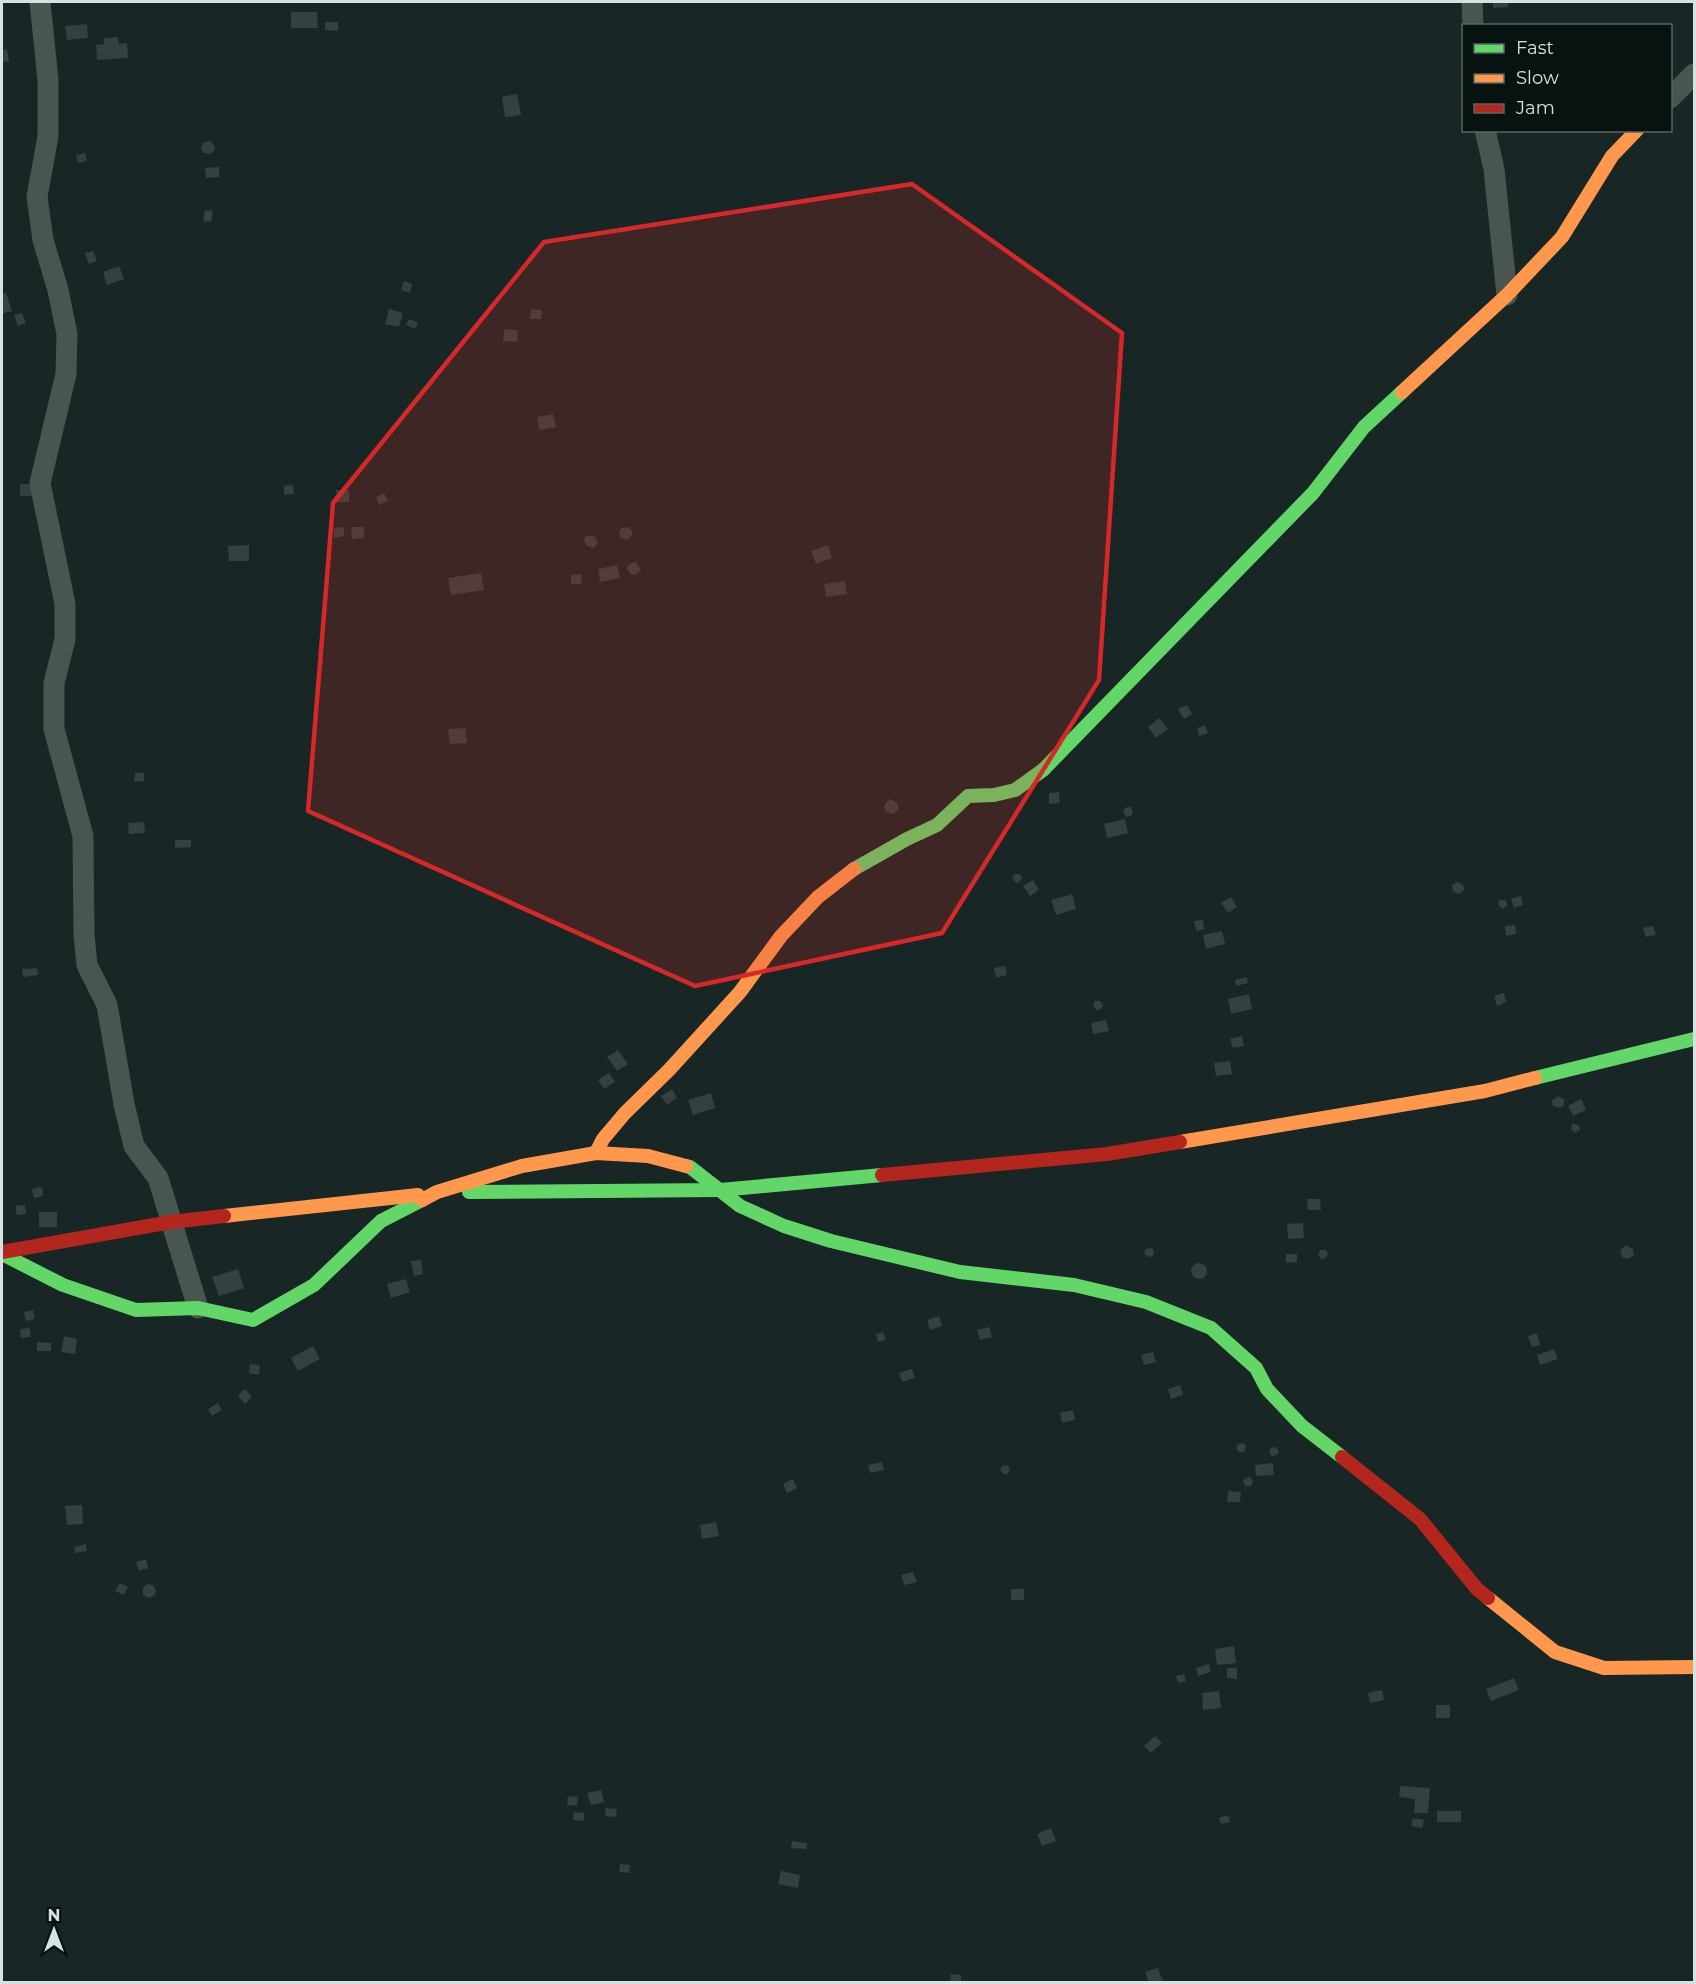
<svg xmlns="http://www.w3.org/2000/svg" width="1696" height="1984" viewBox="0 0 1696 1984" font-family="Montserrat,sans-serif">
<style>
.building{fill:#354040}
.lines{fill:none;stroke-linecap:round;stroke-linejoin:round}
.street{stroke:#49554f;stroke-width:21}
.fast{stroke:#63d668;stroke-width:14}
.slow{stroke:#ff974d;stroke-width:14}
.jam{stroke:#b3261e;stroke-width:14}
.marked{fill:#d62828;fill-opacity:0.2;stroke:#d62828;stroke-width:4.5;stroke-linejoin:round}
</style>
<rect width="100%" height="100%" fill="#182625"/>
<!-- building -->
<g class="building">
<path d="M 1493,2 L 1508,2 L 1508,7 L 1493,8 Z"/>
<path d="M 291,12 L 317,12 L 318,28 L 291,28 Z"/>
<path d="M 325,22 L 338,22 L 338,31 L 325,30 Z"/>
<path d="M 87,24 L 88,38 L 67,40 L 65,26 Z"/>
<path d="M 118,37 L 119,44 L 127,43 L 128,58 L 97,60 L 96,45 L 104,44 L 104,38 Z"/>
<path d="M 7,49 L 9,61 L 2,62 L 2,50 Z"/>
<path d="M 517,94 L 521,115 L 505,117 L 502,97 Z"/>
<path d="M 210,141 L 214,145 L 215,149 L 210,154 L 203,153 L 201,147 L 203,143 Z"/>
<path d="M 85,153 L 87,161 L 78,163 L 76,155 Z"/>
<path d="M 219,167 L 219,177 L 206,178 L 205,168 Z"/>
<path d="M 205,210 L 213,211 L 211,222 L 203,221 Z"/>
<path d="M 93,251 L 97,261 L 89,264 L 85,253 Z"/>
<path d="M 119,266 L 124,279 L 107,285 L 103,272 Z"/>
<path d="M 404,281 L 412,284 L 410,293 L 401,290 Z"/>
<path d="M 6,293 L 12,311 L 2,314 L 2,294 Z"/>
<path d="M 389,309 L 403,313 L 399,327 L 385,324 Z"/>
<path d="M 531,309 L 542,310 L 541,319 L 530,319 Z"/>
<path d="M 22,313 L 26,323 L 18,326 L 14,315 Z"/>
<path d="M 409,319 L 418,322 L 415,329 L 406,325 Z"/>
<path d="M 504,329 L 518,330 L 517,342 L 503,341 Z"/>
<path d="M 553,414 L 556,427 L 539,430 L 537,417 Z"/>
<path d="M 20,484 L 32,484 L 33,496 L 20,496 Z"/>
<path d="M 293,485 L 294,494 L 284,495 L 284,486 Z"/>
<path d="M 336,490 L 349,490 L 349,502 L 337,502 Z"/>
<path d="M 384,493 L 388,501 L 379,505 L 376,497 Z"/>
<path d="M 344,527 L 344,536 L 334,538 L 334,528 Z"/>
<path d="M 351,527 L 364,527 L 364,538 L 352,539 Z"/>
<path d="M 628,527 L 632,531 L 633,534 L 628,540 L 621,538 L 619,533 L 621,528 Z"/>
<path d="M 594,535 L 598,543 L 594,548 L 587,546 L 584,541 L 586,536 Z"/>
<path d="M 249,545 L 249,561 L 229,561 L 228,546 Z"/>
<path d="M 828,545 L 832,558 L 816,564 L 811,551 Z"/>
<path d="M 636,562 L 641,570 L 636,575 L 630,574 L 627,568 L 629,564 Z"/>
<path d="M 617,565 L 620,578 L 600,582 L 598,569 Z"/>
<path d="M 481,573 L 484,590 L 451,595 L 448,578 Z"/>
<path d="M 581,574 L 582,584 L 571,584 L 571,575 Z"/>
<path d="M 845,581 L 847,594 L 826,597 L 824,584 Z"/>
<path d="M 1187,705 L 1192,714 L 1184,719 L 1178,709 Z"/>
<path d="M 1159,718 L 1168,729 L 1156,738 L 1148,727 Z"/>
<path d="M 1205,725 L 1208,733 L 1199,736 L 1197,728 Z"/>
<path d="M 465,728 L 467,743 L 450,744 L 448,729 Z"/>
<path d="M 135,773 L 144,773 L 144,781 L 134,782 Z"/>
<path d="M 1059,792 L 1060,803 L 1049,804 L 1049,793 Z"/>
<path d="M 891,799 L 898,804 L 898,810 L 893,814 L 886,812 L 884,807 L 886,802 Z"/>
<path d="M 1131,807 L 1133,812 L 1131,816 L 1127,817 L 1123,812 L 1125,808 Z"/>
<path d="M 1125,819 L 1128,833 L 1107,838 L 1104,824 Z"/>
<path d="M 144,822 L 145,833 L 129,834 L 128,823 Z"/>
<path d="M 175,840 L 191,840 L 191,847 L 175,848 Z"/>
<path d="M 1014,874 L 1020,874 L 1022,878 L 1020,882 L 1016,883 L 1012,878 Z"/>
<path d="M 1033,880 L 1039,890 L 1030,896 L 1023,886 Z"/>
<path d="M 1457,882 L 1463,885 L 1464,890 L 1459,894 L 1453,892 L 1452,885 Z"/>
<path d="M 1072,894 L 1076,909 L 1056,915 L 1051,900 Z"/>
<path d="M 1521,896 L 1523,905 L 1514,908 L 1511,899 Z"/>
<path d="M 1231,897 L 1237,907 L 1228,913 L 1221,903 Z"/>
<path d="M 1499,900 L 1506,900 L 1507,906 L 1502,909 L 1498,904 Z"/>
<path d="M 1203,920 L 1204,929 L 1196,931 L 1194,921 Z"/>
<path d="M 1515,925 L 1516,934 L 1506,936 L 1505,926 Z"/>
<path d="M 1653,926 L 1656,935 L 1646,937 L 1643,928 Z"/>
<path d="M 1222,931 L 1225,944 L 1206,949 L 1203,935 Z"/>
<path d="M 1005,966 L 1007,975 L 996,978 L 994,968 Z"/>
<path d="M 37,968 L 38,975 L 23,977 L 22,969 Z"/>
<path d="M 1247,977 L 1248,983 L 1236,986 L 1235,980 Z"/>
<path d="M 1504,993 L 1506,1002 L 1497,1006 L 1494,996 Z"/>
<path d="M 1249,994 L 1252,1009 L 1231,1014 L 1228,999 Z"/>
<path d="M 1095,1001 L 1100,1001 L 1103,1005 L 1101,1009 L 1096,1010 L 1093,1006 Z"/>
<path d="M 1106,1020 L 1109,1031 L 1093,1034 L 1091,1023 Z"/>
<path d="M 1242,1036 L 1244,1046 L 1233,1048 L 1230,1039 Z"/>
<path d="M 618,1050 L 628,1064 L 617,1071 L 607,1057 Z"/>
<path d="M 1230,1061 L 1232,1074 L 1216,1076 L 1214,1063 Z"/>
<path d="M 609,1073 L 615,1082 L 604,1089 L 598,1080 Z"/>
<path d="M 672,1089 L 677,1098 L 667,1105 L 661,1096 Z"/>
<path d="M 711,1093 L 715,1108 L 693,1115 L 688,1100 Z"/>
<path d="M 1558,1096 L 1564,1099 L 1564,1105 L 1560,1108 L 1553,1106 L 1552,1100 Z"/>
<path d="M 1581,1099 L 1586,1110 L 1573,1116 L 1568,1106 Z"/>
<path d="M 1572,1124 L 1579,1125 L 1580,1130 L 1575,1133 L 1571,1129 Z"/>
<path d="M 42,1187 L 43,1196 L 34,1198 L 32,1189 Z"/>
<path d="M 1307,1199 L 1320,1199 L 1321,1210 L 1308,1210 Z"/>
<path d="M 25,1205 L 26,1214 L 17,1215 L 15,1206 Z"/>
<rect x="39" y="1212" width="18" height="15"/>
<path d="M 1303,1223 L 1304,1238 L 1288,1239 L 1287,1224 Z"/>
<path d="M 1626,1245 L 1633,1249 L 1634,1255 L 1628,1259 L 1622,1257 L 1620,1250 Z"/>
<path d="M 1152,1248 L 1154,1252 L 1153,1256 L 1148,1257 L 1144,1253 L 1146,1249 Z"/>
<path d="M 1320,1250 L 1326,1250 L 1328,1254 L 1326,1258 L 1321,1259 L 1318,1255 Z"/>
<path d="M 1286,1254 L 1297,1254 L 1297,1262 L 1286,1263 Z"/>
<path d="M 421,1260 L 423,1274 L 414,1276 L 411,1261 Z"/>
<circle cx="1199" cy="1271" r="8"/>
<path d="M 238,1269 L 244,1288 L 219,1296 L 212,1277 Z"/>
<path d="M 406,1279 L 410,1292 L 391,1298 L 387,1284 Z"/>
<path d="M 33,1310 L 35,1319 L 26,1321 L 24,1312 Z"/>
<path d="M 939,1316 L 942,1326 L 930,1330 L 927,1320 Z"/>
<path d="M 989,1327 L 992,1337 L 980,1340 L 977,1330 Z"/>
<path d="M 30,1328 L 30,1337 L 21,1338 L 20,1329 Z"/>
<path d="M 883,1332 L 886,1340 L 878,1342 L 876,1334 Z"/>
<path d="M 1537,1333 L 1540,1345 L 1532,1347 L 1528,1336 Z"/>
<path d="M 64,1336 L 77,1339 L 75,1354 L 61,1352 Z"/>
<path d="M 37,1342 L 51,1343 L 51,1351 L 37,1351 Z"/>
<path d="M 313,1346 L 320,1359 L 298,1371 L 291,1358 Z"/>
<path d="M 1554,1349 L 1558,1359 L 1540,1365 L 1537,1355 Z"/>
<path d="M 1153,1352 L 1156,1362 L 1144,1365 L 1141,1355 Z"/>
<path d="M 250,1364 L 260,1365 L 259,1375 L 249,1373 Z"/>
<path d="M 912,1369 L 915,1378 L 902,1382 L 899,1373 Z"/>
<path d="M 1180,1385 L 1183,1395 L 1171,1399 L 1168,1389 Z"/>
<path d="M 245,1389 L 252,1397 L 245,1404 L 238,1395 Z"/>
<path d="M 218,1403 L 222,1410 L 212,1416 L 208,1409 Z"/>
<path d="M 1073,1410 L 1075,1420 L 1062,1423 L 1060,1413 Z"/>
<path d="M 1244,1443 L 1246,1447 L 1244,1452 L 1239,1452 L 1236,1448 L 1238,1444 Z"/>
<path d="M 1276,1447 L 1279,1451 L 1277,1455 L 1272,1456 L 1269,1452 L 1271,1448 Z"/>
<path d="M 882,1462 L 884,1470 L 870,1473 L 868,1465 Z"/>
<path d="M 1273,1463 L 1274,1475 L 1256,1476 L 1255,1465 Z"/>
<path d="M 1007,1465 L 1010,1469 L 1008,1474 L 1003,1474 L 1000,1470 L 1002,1466 Z"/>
<path d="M 1250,1477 L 1253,1481 L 1251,1486 L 1246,1486 L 1243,1482 L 1245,1478 Z"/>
<path d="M 793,1479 L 797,1488 L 787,1493 L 783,1484 Z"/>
<path d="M 1228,1491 L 1241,1492 L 1240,1502 L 1227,1502 Z"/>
<path d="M 82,1505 L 83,1524 L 67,1525 L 65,1506 Z"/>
<path d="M 716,1522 L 719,1536 L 702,1539 L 700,1525 Z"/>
<path d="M 86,1544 L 87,1551 L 75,1553 L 74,1547 Z"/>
<path d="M 146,1559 L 148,1568 L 139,1571 L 136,1562 Z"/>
<path d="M 913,1572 L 917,1582 L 904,1585 L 901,1575 Z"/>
<path d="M 120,1583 L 128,1587 L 124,1595 L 115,1591 Z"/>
<path d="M 147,1584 L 153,1585 L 156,1590 L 155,1595 L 149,1598 L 143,1595 L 143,1588 Z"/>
<rect x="1011" y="1589" width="13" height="11"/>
<path d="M 1234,1646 L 1236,1663 L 1217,1665 L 1215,1649 Z"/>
<path d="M 1209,1664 L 1211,1672 L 1198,1676 L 1196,1668 Z"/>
<path d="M 1227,1668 L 1237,1668 L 1237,1679 L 1227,1678 Z"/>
<path d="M 1184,1674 L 1186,1681 L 1178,1683 L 1176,1676 Z"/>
<path d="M 1514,1678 L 1519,1690 L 1491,1701 L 1486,1689 Z"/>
<path d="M 1382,1690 L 1384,1700 L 1370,1703 L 1368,1693 Z"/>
<path d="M 1219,1691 L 1221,1708 L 1203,1710 L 1202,1693 Z"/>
<rect x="1436" y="1705" width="14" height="13"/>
<path d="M 1155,1736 L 1162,1743 L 1151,1753 L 1144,1746 Z"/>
<path d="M 1400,1786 L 1430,1788 L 1428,1813 L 1414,1813 L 1415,1799 L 1399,1797 Z"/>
<path d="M 601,1790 L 604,1802 L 591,1805 L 587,1793 Z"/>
<path d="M 568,1796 L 578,1797 L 577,1806 L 567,1805 Z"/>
<path d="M 606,1808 L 617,1809 L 616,1817 L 605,1816 Z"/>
<rect x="1437" y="1811" width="24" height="11"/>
<path d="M 574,1812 L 584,1813 L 584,1821 L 573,1820 Z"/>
<path d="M 1228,1815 L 1230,1822 L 1221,1824 L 1219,1818 Z"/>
<path d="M 1413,1818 L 1424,1820 L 1422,1828 L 1411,1826 Z"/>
<path d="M 1051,1828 L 1056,1841 L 1042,1846 L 1037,1834 Z"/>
<path d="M 792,1841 L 807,1843 L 806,1849 L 791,1848 Z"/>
<path d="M 620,1864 L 630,1865 L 629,1873 L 619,1872 Z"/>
<path d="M 781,1871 L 800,1875 L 798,1888 L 778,1884 Z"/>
<path d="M 1158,1968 L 1163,1981 L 1149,1982 L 1145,1972 Z"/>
<path d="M 951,1974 L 961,1975 L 961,1982 L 950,1982 Z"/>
</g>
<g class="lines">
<!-- street -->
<g class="street">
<path d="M 40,2 L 48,80 L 48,136 L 37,197 L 43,240 L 58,290 L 67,334 L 66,374 L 40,483 L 65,604 L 65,639 L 54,683 L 54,729 L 83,836 L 84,935 L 87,965 L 107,1005 L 124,1104 L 134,1146 L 158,1178 L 198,1308"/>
<path d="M 1472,2 L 1473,26"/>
<path d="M 1670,98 L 1694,74"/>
<path d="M 1485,130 L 1494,169 L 1507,295"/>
</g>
<!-- fast -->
<g class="fast">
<path d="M 854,869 L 907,839 L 937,825 L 968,796 L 994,795 L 1015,790 L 1043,770 L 1313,493 L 1364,427 L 1402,392"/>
<path d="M 1535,1078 L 1694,1039"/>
<path d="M 686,1166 L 690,1167 L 740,1206 L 784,1226 L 831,1241 L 960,1272 L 1074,1285 L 1146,1302 L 1211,1328 L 1256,1368 L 1267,1389 L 1302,1426 L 1342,1457"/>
<path d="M 469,1192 L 720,1190 L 882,1175"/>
<path d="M 2,1254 L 63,1285 L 136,1310 L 198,1308 L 253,1320 L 314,1285 L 381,1221 L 422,1200"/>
</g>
<!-- slow -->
<g class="slow">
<path d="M 1402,392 L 1507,295 L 1562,237 L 1612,156 L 1637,130"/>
<path d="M 1180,1142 L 1485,1091 L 1535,1078"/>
<path d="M 596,1153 L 603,1139 L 625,1113 L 669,1070 L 740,992 L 781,936 L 818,897 L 854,869"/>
<path d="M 422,1200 L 437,1192 L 522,1166 L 596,1153 L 648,1156 L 686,1166"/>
<path d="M 224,1216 L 418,1195"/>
<path d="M 1488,1598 L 1555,1652 L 1604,1668 L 1694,1667"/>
</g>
<!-- jam -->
<g class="jam">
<path d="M 882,1175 L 1107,1154 L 1180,1142"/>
<path d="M 2,1252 L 171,1222 L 224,1216"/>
<path d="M 1342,1457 L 1420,1519 L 1477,1589 L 1488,1598"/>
</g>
</g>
<!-- marked area -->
<path class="marked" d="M 912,184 L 1122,333 L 1099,680 L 942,933 L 695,986 L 308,811 L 333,503 L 544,242 Z"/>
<!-- border -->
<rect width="1696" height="1984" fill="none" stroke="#d4e3e1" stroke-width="6"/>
<!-- legend -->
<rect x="1462" y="24" width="210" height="108" fill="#081211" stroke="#5a6664" stroke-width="1.5"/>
<rect x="1474" y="44" width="30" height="9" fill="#63d668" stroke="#5a6664" stroke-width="1.5"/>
<text x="1516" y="54" font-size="18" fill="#d4e3e1">Fast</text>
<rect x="1474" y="74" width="30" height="9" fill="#ff974d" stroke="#5a6664" stroke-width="1.5"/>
<text x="1516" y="84" font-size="18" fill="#d4e3e1">Slow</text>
<rect x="1474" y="104" width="30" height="9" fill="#b3261e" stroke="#5a6664" stroke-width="1.5"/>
<text x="1516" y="114" font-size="18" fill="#d4e3e1">Jam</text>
<!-- north arrow -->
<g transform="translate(54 1930)" stroke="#081211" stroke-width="4.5" paint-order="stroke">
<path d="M0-4.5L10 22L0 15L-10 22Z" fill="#d4e3e1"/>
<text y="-9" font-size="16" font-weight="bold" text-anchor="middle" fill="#d4e3e1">N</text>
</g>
</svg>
